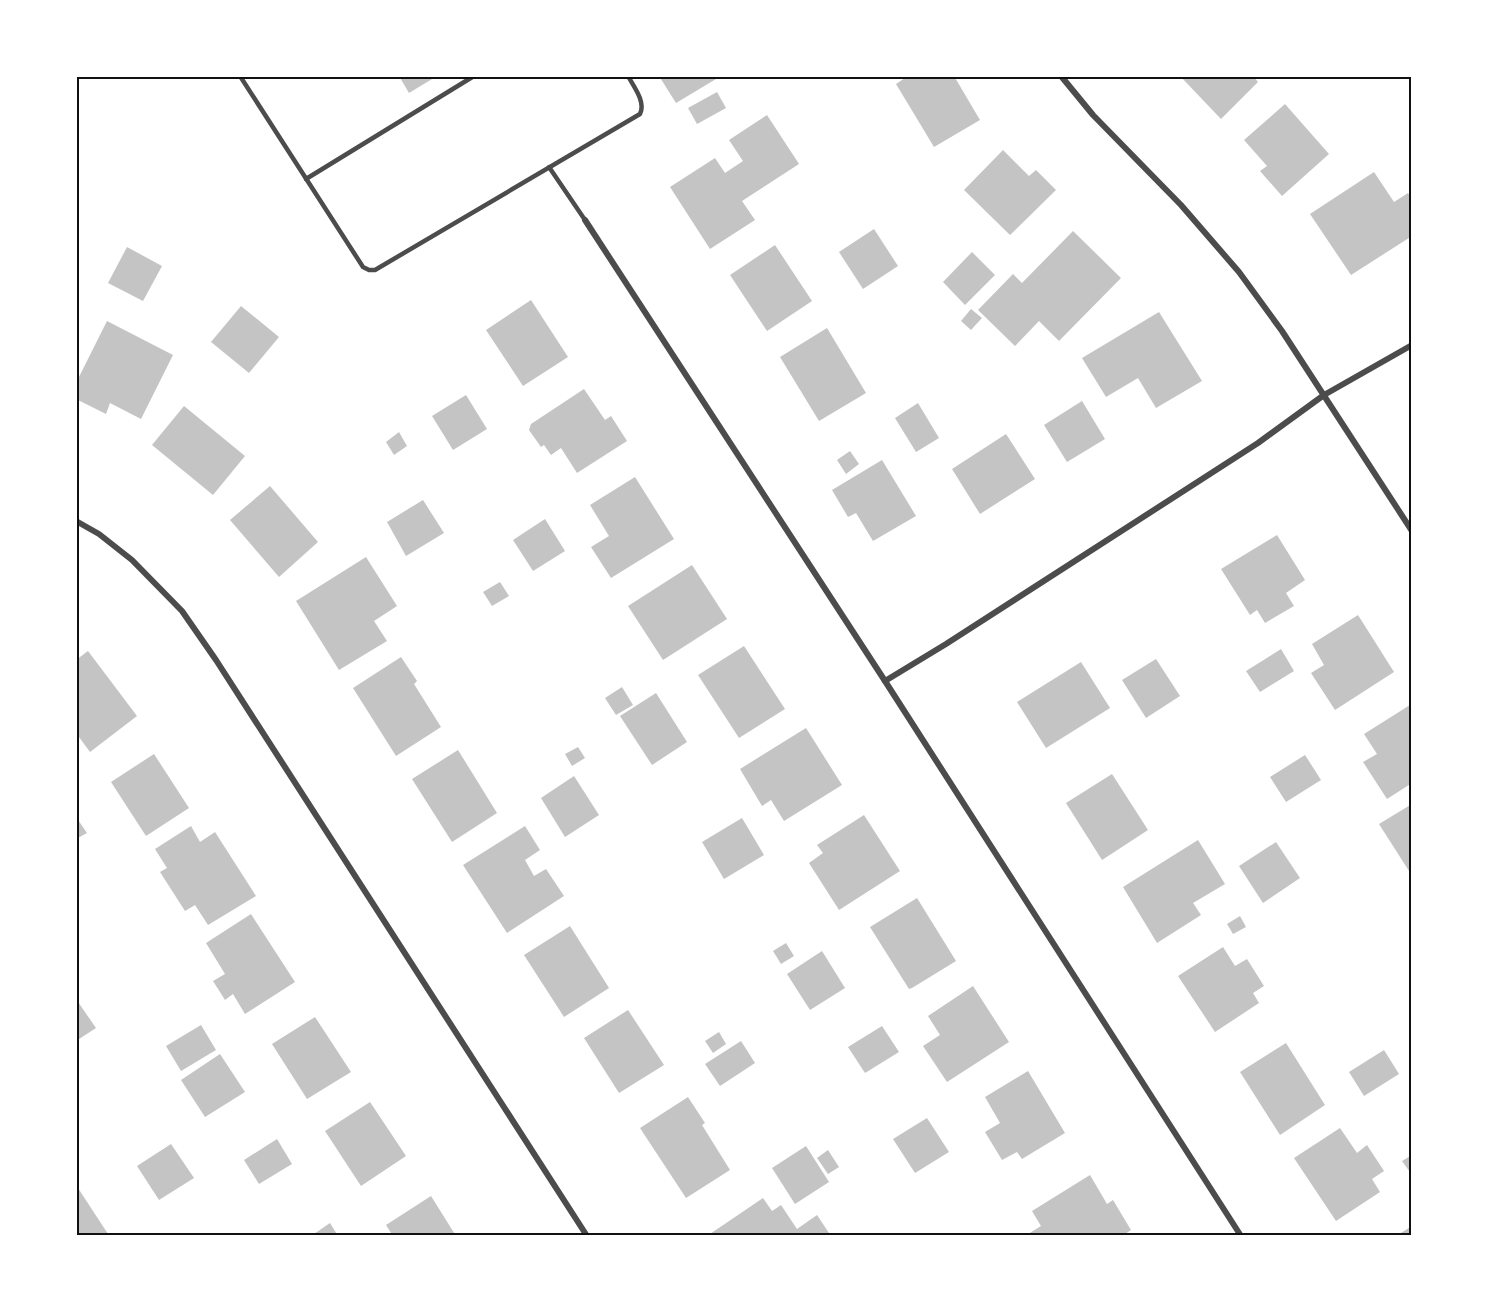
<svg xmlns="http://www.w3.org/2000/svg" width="1488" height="1312" viewBox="0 0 1488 1312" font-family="'Source Sans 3',sans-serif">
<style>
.building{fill:#c4c4c4}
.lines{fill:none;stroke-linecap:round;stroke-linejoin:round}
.service{stroke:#4c4c4c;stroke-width:4.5}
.minor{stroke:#4c4c4c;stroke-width:6}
.neatline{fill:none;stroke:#111;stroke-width:2}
</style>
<rect width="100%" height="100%" fill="#fff"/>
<!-- building -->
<g class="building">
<path d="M 399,76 L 437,76 L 409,93 Z"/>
<path d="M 659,76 L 721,76 L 676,103 Z"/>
<path d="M 908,76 L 954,76 L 980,120 L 934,147 L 896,84 Z"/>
<path d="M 1180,76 L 1253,76 L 1258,82 L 1221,119 Z"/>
<path d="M 717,92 L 726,108 L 697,124 L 688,108 Z"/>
<path d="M 1285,104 L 1329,154 L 1282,196 L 1260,171 L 1267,166 L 1244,140 Z"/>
<path d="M 767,115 L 799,164 L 742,201 L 755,220 L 710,249 L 670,187 L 715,158 L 725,173 L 743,161 L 729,140 Z"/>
<path d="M 1003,150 L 1029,176 L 1036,170 L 1056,190 L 1010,235 L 964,190 Z"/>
<path d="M 1374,172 L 1394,202 L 1408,193 L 1412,199 L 1412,236 L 1351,275 L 1310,214 Z"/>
<path d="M 874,229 L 898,266 L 863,289 L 839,252 Z"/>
<path d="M 1073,231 L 1121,278 L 1059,341 L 1039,321 L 1015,346 L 978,310 L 1013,274 L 1022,283 Z"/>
<path d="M 775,245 L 812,301 L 767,331 L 730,275 Z"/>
<path d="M 127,247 L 162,266 L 143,301 L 108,283 Z"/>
<path d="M 972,252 L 995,275 L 965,305 L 943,282 Z"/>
<path d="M 531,300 L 568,357 L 523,386 L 486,330 Z"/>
<path d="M 241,306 L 279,337 L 249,373 L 211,342 Z"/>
<path d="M 971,309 L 982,318 L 971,330 L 961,321 Z"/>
<path d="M 1159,312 L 1202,381 L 1156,408 L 1138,378 L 1106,397 L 1082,358 Z"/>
<path d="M 107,321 L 173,355 L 141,419 L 110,403 L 106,414 L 76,399 L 76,383 Z"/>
<path d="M 827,328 L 866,393 L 819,421 L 780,357 Z"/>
<path d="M 584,389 L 605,420 L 611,416 L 627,441 L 577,473 L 561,448 L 551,455 L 544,445 L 541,447 L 529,430 L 531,424 Z"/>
<path d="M 466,395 L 487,429 L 453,450 L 432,416 Z"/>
<path d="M 1082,401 L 1105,439 L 1067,462 L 1044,425 Z"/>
<path d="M 918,403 L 939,438 L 916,452 L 895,418 Z"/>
<path d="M 184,406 L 245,456 L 213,495 L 152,445 Z"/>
<path d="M 399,432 L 407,446 L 394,455 L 386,442 Z"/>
<path d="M 1006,434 L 1035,479 L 980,514 L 952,469 Z"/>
<path d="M 850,451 L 859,464 L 846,474 L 837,460 Z"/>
<path d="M 882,460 L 916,516 L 873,541 L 856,513 L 848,517 L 832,490 Z"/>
<path d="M 635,477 L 674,539 L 611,578 L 591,547 L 609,536 L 590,505 Z"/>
<path d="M 270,486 L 318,542 L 279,577 L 230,520 Z"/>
<path d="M 423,500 L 444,533 L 406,556 L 387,522 Z"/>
<path d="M 545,519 L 565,551 L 533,571 L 513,540 Z"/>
<path d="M 1277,535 L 1305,580 L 1286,593 L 1294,606 L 1265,623 L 1257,610 L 1250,615 L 1221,569 Z"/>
<path d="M 366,557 L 397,606 L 374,621 L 387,641 L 339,670 L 296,601 Z"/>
<path d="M 692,565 L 727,619 L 663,660 L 628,606 Z"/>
<path d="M 500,582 L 509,596 L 492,606 L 483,592 Z"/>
<path d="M 1358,615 L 1394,672 L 1335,710 L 1311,673 L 1324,665 L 1312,644 Z"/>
<path d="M 744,646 L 785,709 L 739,738 L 698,675 Z"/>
<path d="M 1281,649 L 1294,671 L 1260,692 L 1246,671 Z"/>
<path d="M 88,651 L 137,716 L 90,752 L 76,733 L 76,660 Z"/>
<path d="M 401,657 L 417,681 L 414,684 L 441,727 L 396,756 L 353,688 Z"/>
<path d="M 1156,659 L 1180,696 L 1146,718 L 1122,680 Z"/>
<path d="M 1081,662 L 1110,708 L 1046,748 L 1017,702 Z"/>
<path d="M 622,687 L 633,705 L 616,715 L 605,698 Z"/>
<path d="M 656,693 L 687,742 L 652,765 L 620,716 Z"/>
<path d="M 1410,705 L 1412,707 L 1412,783 L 1387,799 L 1363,762 L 1377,754 L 1364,734 Z"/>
<path d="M 806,728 L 842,785 L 784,821 L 771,800 L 762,806 L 740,769 Z"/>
<path d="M 578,747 L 585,758 L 572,766 L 565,754 Z"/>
<path d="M 458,750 L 497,813 L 452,842 L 412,779 Z"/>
<path d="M 154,754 L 189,808 L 146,836 L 111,782 Z"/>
<path d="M 1305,755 L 1321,780 L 1286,802 L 1270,777 Z"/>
<path d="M 1112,774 L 1148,830 L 1102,860 L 1066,803 Z"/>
<path d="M 574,776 L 599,815 L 565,837 L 541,798 Z"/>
<path d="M 1412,804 L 1412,869 L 1409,871 L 1379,824 Z"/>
<path d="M 864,815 L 900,871 L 839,910 L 809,863 L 823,853 L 817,845 Z"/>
<path d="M 76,817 L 87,833 L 76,839 Z"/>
<path d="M 742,818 L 764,855 L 724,879 L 702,842 Z"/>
<path d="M 191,826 L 200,842 L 215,832 L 256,896 L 208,925 L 195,905 L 185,911 L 160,872 L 167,868 L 155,849 Z"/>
<path d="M 525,826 L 540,850 L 525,860 L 534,876 L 546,869 L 564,896 L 507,933 L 463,865 Z"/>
<path d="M 1198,840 L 1225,884 L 1193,903 L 1201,915 L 1157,943 L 1123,887 Z"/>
<path d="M 1276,842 L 1300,878 L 1263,903 L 1239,866 Z"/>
<path d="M 917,898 L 956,961 L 912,988 L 909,989 L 870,927 Z"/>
<path d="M 251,914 L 295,982 L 245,1014 L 233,994 L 225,1000 L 213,981 L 225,974 L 206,943 Z"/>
<path d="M 1240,916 L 1246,927 L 1233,934 L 1227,924 Z"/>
<path d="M 570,926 L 609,988 L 564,1017 L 524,955 Z"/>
<path d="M 786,943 L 794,956 L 781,964 L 773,951 Z"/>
<path d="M 1223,947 L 1235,966 L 1247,959 L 1264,986 L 1253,993 L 1259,1003 L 1215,1032 L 1178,976 Z"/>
<path d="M 822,951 L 845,988 L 810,1010 L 787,974 Z"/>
<path d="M 973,986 L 1009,1042 L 947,1082 L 923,1046 L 940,1035 L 928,1016 Z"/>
<path d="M 76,999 L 96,1028 L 76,1041 Z"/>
<path d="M 628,1010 L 664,1065 L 619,1093 L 584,1038 Z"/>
<path d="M 315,1017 L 351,1072 L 307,1099 L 272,1044 Z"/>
<path d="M 201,1025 L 216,1050 L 181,1071 L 166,1046 Z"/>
<path d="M 882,1026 L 899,1052 L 865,1073 L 848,1047 Z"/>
<path d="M 719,1032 L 726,1044 L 713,1053 L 705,1041 Z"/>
<path d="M 741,1041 L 755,1063 L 720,1086 L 705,1064 Z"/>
<path d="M 1286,1043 L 1325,1105 L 1280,1135 L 1240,1072 Z"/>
<path d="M 1384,1050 L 1399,1074 L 1364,1096 L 1349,1072 Z"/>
<path d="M 220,1054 L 245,1092 L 205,1117 L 181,1080 Z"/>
<path d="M 1028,1071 L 1065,1133 L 1022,1159 L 1017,1152 L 1002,1160 L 985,1132 L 1000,1123 L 985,1097 Z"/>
<path d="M 688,1097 L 705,1123 L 702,1125 L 730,1170 L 686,1198 L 640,1128 Z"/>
<path d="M 370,1102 L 406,1156 L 361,1186 L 325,1131 Z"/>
<path d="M 927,1118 L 949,1152 L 915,1173 L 893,1139 Z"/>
<path d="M 1340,1128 L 1357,1153 L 1367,1145 L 1384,1171 L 1372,1179 L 1380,1192 L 1336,1221 L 1294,1158 Z"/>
<path d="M 277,1139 L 292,1164 L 259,1184 L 244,1160 Z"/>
<path d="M 171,1144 L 194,1178 L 159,1200 L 137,1166 Z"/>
<path d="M 806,1146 L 829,1182 L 795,1204 L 772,1168 Z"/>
<path d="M 828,1150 L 839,1167 L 828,1174 L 817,1158 Z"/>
<path d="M 1412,1155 L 1412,1175 L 1402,1161 Z"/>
<path d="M 1090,1175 L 1107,1204 L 1113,1200 L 1131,1230 L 1122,1236 L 1025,1236 L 1041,1226 L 1032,1211 Z"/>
<path d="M 76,1185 L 108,1234 L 106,1236 L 76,1236 Z"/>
<path d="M 431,1196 L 456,1236 L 393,1236 L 386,1225 Z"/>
<path d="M 763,1198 L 772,1211 L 781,1205 L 797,1229 L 817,1215 L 831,1236 L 707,1236 Z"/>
<path d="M 330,1223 L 338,1236 L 311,1236 Z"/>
<path d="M 1412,1226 L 1412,1236 L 1396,1236 Z"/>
</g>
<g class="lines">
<!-- service -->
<g class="service">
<path d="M 240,76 L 363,267 L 369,270 L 375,270 L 640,114 C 646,102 634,87 628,76"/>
<path d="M 549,167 L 585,220"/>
<path d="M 306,179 L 474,76"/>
</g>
<!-- minor -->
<g class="minor">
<path d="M 1061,76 L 1093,115 L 1181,205 L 1239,272 L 1282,331 L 1412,531"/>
<path d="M 585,220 L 885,681 L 1241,1236"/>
<path d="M 76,521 L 99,534 L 132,560 L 182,611 L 216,660 L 587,1236"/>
<path d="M 885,681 L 946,644 L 1258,443 L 1324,395 L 1412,345"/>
</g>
</g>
<!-- border -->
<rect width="1488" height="1312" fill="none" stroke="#ffffff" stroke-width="156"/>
<rect x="78" y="78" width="1332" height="1156" class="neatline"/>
</svg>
